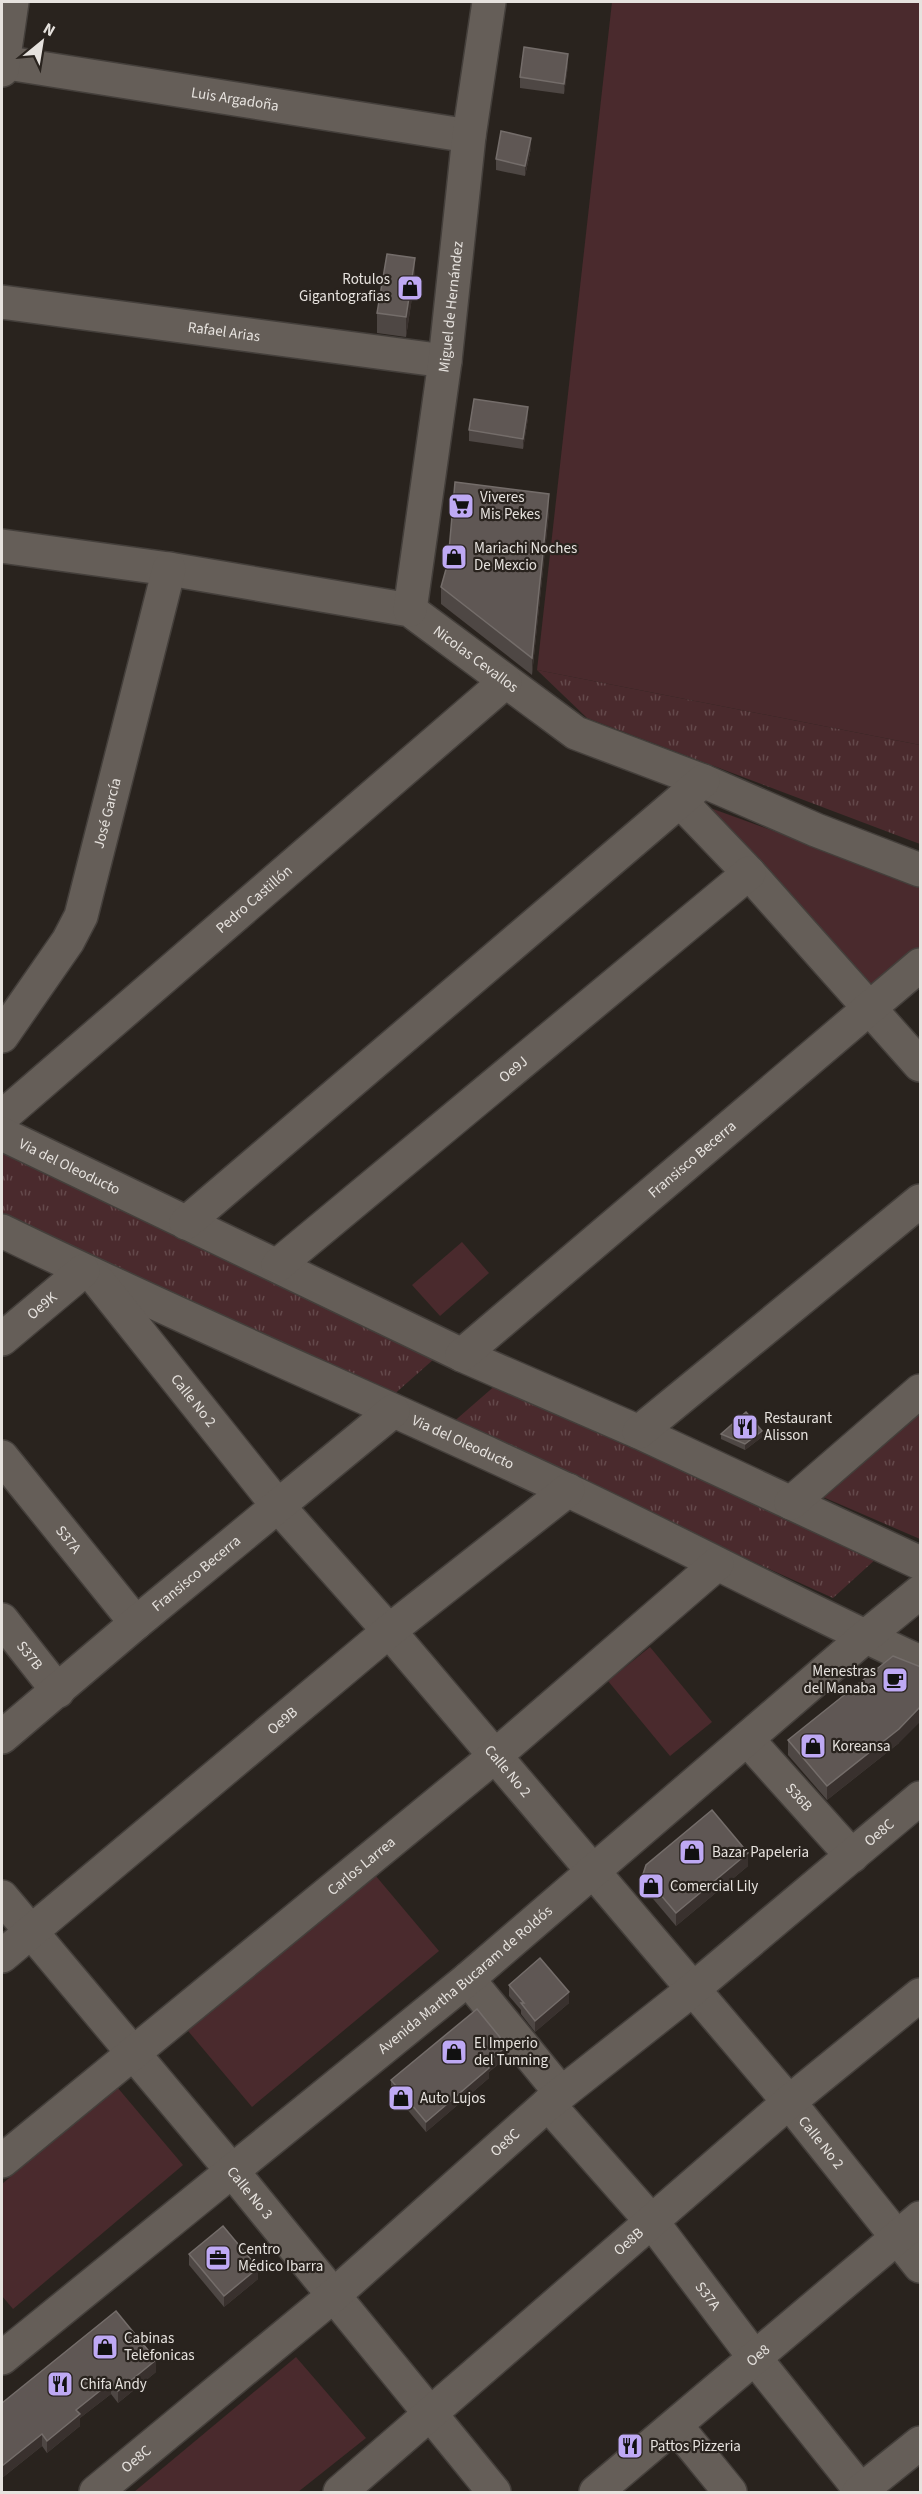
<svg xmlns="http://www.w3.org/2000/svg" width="922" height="2494" viewBox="0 0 922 2494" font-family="'Source Sans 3',sans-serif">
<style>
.green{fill:#4a2a2d}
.park{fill:url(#park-tufts)}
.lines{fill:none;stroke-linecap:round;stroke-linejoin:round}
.minor-casing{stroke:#443f3b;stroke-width:36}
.minor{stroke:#655e58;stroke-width:33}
.wall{fill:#4e4744}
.shaded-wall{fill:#39312e}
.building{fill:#5f5754;stroke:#746d6a;stroke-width:1.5}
.labels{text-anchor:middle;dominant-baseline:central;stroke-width:4.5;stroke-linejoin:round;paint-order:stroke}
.street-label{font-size:15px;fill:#e6e2de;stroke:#29231e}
.poi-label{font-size:15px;fill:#e6e2de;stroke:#29231e;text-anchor:start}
</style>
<defs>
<pattern id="park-tufts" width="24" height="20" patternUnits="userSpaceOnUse" patternTransform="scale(1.5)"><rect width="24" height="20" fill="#4a2a2d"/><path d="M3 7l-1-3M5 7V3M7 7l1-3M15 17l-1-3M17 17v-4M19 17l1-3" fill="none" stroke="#64494b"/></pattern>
</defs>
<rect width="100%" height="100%" fill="#29231e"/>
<!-- green -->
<g class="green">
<path d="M 612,2 L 920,2 L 920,745 L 537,670 Z"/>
<path d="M 694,802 L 920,884 L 920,947 L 865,990 Z"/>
<path d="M 462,1242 L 489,1273 L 440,1316 L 412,1285 Z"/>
<path d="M 650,1647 L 712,1722 L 670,1756 L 608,1681 Z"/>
<path d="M 370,1869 L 439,1951 L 252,2107 L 183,2025 Z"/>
<path d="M 117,2087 L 183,2165 L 13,2309 L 2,2296 L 2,2184 Z"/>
<path d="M 296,2357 L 366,2438 L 298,2492 L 134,2492 Z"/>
</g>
<!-- park -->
<g class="park">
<path d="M 537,670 L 920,745 L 920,844 L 587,718 Z"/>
<path d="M 2,1148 L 434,1359 L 391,1397 L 2,1218 Z"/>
<path d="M 497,1384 L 877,1558 L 833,1598 L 451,1424 Z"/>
<path d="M 920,1404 L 920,1539 L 816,1494 Z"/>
</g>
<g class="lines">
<!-- minor casing -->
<g class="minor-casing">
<g id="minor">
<path id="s1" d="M 2,62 L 469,136"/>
<path d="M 2,70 L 12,2"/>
<path id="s2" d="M 2,302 L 445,361"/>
<path id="s3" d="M 2,546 L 169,569 L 410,610 L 576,733 L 703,781 L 816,830 L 920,870"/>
<path id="s4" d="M 410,610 L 445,361 L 469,136 L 489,2"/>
<path d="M 680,801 L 749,873 L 920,1065"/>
<path id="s5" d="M 2,1036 L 68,941 L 81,916 L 169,569"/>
<path id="s6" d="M 2,1117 L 505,682"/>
<path id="s7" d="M 2,1134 L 462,1355 L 639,1432 L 920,1563"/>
<path d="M 186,1223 L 703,781"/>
<path id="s8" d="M 2,1231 C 188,1322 380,1402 567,1490 C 686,1546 801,1608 920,1662"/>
<path id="s9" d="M 278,1265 L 749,873"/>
<path id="s10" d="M 95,1277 L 278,1506 L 389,1631 L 789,2102 L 920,2266"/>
<path id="s11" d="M 2,1339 L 83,1271"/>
<path id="s12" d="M 462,1355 L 920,965"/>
<path d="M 639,1432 L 920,1201"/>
<path id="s13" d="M 2,1457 L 136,1623"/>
<path d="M 791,1503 L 920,1391"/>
<path id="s14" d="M 2,1620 L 58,1691"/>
<path id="s15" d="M 2,1737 L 136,1623 L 393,1411"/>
<path id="s16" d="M 747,1739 L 852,1856"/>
<path id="s17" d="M 2,1897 L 233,2172 L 494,2492"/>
<path id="s18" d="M 2,1956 L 389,1631 L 568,1490"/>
<path d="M 468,1979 L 561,2093"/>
<path id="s19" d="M 548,2104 L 653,2223 L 754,2357 L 862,2492"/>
<path id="s20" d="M 2,2161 L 495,1756 L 717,1564"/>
<path id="s21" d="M 2,2358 L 468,1979 L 865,1637 L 920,1592"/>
<path d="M 677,2427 L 730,2492"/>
<path id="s22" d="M 96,2492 L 333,2296 L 548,2104 L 692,1990 L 920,1798"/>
<path id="s23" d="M 340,2492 L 789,2102 L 920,1995"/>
<path id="s24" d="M 596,2492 L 920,2218"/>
<path d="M 859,2492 L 920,2443"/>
</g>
</g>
<!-- minor -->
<use href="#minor" class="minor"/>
</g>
<!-- wall -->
<g class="wall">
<path d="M 568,65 L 564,94 L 520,88 L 520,77 Z"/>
<path d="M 531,148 L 525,176 L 496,170 L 496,159 Z"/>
<path d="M 415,278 L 406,337 L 377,333 L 377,313 Z"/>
<path d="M 528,418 L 523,449 L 469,441 L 469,430 Z"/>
<path d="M 549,512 L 532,675 L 441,604 L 441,587 Z"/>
<path d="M 721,1434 L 762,1437 L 745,1450 L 721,1439 Z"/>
<path d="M 788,1740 L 899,1743 L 827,1800 L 788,1755 Z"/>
<path d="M 748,1866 L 676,1926 L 643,1887 L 643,1874 Z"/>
<path d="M 509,1985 L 569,2003 L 535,2032 L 521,2014 L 521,2010 L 509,1996 Z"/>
<path d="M 507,2057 L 489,2072 L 489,2078 L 426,2132 L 391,2090 L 391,2080 Z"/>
<path d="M 189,2254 L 258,2279 L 224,2307 L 189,2265 Z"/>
<path d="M 156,2372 L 118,2403 L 111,2394 L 80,2418 L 80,2426 L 47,2453 L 42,2446 L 2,2478 L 2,2403 Z"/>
</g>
<!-- shaded-wall -->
<g class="shaded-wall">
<path d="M 568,54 L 568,65 L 564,94 L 564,84 Z"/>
<path d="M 531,138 L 531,148 L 525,176 L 525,166 Z"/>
<path d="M 415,258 L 415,278 L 406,337 L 406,317 Z"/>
<path d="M 528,407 L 528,418 L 523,449 L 523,439 Z"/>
<path d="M 549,494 L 549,512 L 532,675 L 532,658 Z"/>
<path d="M 762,1431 L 762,1437 L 745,1450 L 745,1444 Z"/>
<path d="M 921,1706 L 921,1721 L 899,1743 L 827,1800 L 827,1786 Z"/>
<path d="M 748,1853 L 748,1866 L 676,1926 L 676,1913 Z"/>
<path d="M 569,1992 L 569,2003 L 535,2032 L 535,2021 Z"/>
<path d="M 507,2046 L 507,2057 L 489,2072 L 489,2078 L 426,2132 L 426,2122 L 487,2063 Z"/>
<path d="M 258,2268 L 258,2279 L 224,2307 L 224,2296 Z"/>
<path d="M 156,2360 L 156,2372 L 118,2403 L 118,2391 Z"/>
<path d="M 111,2382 L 111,2394 L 80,2418 L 80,2426 L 47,2453 L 47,2441 L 76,2410 Z"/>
<path d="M 42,2434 L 42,2446 L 2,2478 L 2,2466 Z"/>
</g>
<!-- building -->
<g class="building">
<path d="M 524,47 L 568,54 L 564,84 L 520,77 Z"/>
<path d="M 501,131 L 531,138 L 525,166 L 496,159 Z"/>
<path d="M 387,254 L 415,258 L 406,317 L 377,313 Z"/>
<path d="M 474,399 L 528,407 L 523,439 L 469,430 Z"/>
<path d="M 455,482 L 549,494 L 532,658 L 441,587 L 448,562 Z"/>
<path d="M 746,1412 L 762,1431 L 745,1444 L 721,1434 Z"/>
<path d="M 893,1656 L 921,1667 L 921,1706 L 899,1729 L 827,1786 L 788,1740 Z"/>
<path d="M 712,1810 L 748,1853 L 676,1913 L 643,1874 L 646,1865 Z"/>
<path d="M 540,1958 L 569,1992 L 535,2021 L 521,2003 L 524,2003 L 509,1985 Z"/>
<path d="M 477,2009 L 507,2046 L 487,2063 L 489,2068 L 426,2122 L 391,2080 Z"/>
<path d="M 223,2226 L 258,2268 L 224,2296 L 189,2254 Z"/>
<path d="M 116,2311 L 156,2360 L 118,2391 L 111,2382 L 76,2410 L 80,2414 L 47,2441 L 42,2434 L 2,2466 L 2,2403 Z"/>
</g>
<!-- icons -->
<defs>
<g id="shop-square" transform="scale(1.35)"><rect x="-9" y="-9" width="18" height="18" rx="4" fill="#bea9f4" stroke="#29231e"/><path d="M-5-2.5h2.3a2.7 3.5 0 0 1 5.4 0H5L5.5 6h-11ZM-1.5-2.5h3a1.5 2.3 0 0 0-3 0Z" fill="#111"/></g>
<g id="supermarket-square" transform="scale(1.35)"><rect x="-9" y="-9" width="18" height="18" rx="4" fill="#bea9f4" stroke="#29231e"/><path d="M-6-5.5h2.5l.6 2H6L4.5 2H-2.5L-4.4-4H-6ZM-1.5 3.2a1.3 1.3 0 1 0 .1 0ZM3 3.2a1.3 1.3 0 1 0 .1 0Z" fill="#111"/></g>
<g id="restaurant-square" transform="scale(1.35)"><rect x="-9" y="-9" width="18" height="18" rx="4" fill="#bea9f4" stroke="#29231e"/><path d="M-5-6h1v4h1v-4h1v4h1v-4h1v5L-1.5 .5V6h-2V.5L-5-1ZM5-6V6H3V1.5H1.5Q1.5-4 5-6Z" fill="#111"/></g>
<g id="cafe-square" transform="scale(1.35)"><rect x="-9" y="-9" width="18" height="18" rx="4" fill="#bea9f4" stroke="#29231e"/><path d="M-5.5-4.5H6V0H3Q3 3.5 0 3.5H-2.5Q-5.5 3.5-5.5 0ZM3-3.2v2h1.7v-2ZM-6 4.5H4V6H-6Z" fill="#111"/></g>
<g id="office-square" transform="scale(1.35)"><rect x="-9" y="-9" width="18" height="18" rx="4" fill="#bea9f4" stroke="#29231e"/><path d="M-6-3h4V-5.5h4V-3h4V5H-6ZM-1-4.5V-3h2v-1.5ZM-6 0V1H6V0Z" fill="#111"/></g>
</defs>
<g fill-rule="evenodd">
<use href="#shop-square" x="410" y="288"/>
<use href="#supermarket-square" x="461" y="506"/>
<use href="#shop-square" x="454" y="557"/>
<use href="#restaurant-square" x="745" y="1427"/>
<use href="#cafe-square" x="895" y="1680"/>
<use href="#shop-square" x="813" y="1746"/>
<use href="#shop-square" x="692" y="1852"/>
<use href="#shop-square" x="651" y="1886"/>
<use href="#shop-square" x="454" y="2052"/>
<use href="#shop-square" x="401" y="2098"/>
<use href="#office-square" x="218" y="2258"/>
<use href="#shop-square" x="105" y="2347"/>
<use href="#restaurant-square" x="60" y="2384"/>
<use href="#restaurant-square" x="630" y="2446"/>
</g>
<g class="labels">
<!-- street labels -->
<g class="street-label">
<text stroke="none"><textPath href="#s1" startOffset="236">Luis Argadoña</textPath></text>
<text stroke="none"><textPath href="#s4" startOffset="306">Miguel de Hernández</textPath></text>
<text stroke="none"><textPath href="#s2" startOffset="224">Rafael Arias</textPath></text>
<text stroke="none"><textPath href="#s3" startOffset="495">Nicolas Cevallos</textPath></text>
<text stroke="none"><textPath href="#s5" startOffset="250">José García</textPath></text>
<text stroke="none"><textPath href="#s6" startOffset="333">Pedro Castillón</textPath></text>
<text stroke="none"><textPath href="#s9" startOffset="306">Oe9J</textPath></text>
<text stroke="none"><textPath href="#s12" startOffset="302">Fransisco Becerra</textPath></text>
<text stroke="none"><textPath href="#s7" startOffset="75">Via del Oleoducto</textPath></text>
<text stroke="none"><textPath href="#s11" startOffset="52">Oe9K</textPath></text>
<text stroke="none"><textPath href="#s10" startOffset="158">Calle No 2</textPath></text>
<text stroke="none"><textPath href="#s8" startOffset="507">Via del Oleoducto</textPath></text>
<text stroke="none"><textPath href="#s13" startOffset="106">S37A</textPath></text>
<text stroke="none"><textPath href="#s15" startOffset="254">Fransisco Becerra</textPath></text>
<text stroke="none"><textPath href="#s14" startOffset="45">S37B</textPath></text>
<text stroke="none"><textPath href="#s18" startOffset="366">Oe9B</textPath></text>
<text stroke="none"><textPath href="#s10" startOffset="644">Calle No 2</textPath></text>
<text stroke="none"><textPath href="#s16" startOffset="78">S36B</textPath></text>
<text stroke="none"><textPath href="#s22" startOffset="1024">Oe8C</textPath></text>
<text stroke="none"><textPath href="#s20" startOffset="465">Carlos Larrea</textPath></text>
<text stroke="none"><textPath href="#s21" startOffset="598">Avenida Martha Bucaram de Roldós</textPath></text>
<text stroke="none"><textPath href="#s22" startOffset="538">Oe8C</textPath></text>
<text stroke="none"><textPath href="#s10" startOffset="1130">Calle No 2</textPath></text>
<text stroke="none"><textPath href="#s17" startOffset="386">Calle No 3</textPath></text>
<text stroke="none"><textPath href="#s23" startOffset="382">Oe8B</textPath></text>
<text stroke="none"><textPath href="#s19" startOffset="250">S37A</textPath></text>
<text stroke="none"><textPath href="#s24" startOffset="212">Oe8</textPath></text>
<text stroke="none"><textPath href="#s22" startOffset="52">Oe8C</textPath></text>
</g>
<!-- poi labels -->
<g class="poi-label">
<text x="390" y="279" text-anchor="end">Rotulos<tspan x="390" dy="17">Gigantografias</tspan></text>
<text x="480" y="497">Viveres<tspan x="480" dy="17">Mis Pekes</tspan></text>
<text x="474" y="548">Mariachi Noches<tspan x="474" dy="17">De Mexcio</tspan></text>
<text x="764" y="1418">Restaurant<tspan x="764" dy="17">Alisson</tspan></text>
<text x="876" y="1671" text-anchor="end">Menestras<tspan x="876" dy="17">del Manaba</tspan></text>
<text x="832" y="1746">Koreansa</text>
<text x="712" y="1852">Bazar Papeleria</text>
<text x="670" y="1886">Comercial Lily</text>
<text x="474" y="2043">El Imperio<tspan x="474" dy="17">del Tunning</tspan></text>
<text x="420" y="2098">Auto Lujos</text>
<text x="238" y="2249">Centro<tspan x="238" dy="17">Médico Ibarra</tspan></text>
<text x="124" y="2338">Cabinas<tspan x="124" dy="17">Telefonicas</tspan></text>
<text x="80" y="2384">Chifa Andy</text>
<text x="650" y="2446">Pattos Pizzeria</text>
</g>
</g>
<!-- border -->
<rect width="922" height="2494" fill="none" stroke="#e6e2de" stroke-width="6"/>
<!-- north arrow -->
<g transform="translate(42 42) rotate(30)" stroke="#29231e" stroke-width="4.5" paint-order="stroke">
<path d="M0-4.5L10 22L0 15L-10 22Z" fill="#e6e2de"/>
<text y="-9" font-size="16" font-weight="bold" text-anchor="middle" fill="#e6e2de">N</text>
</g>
</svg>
